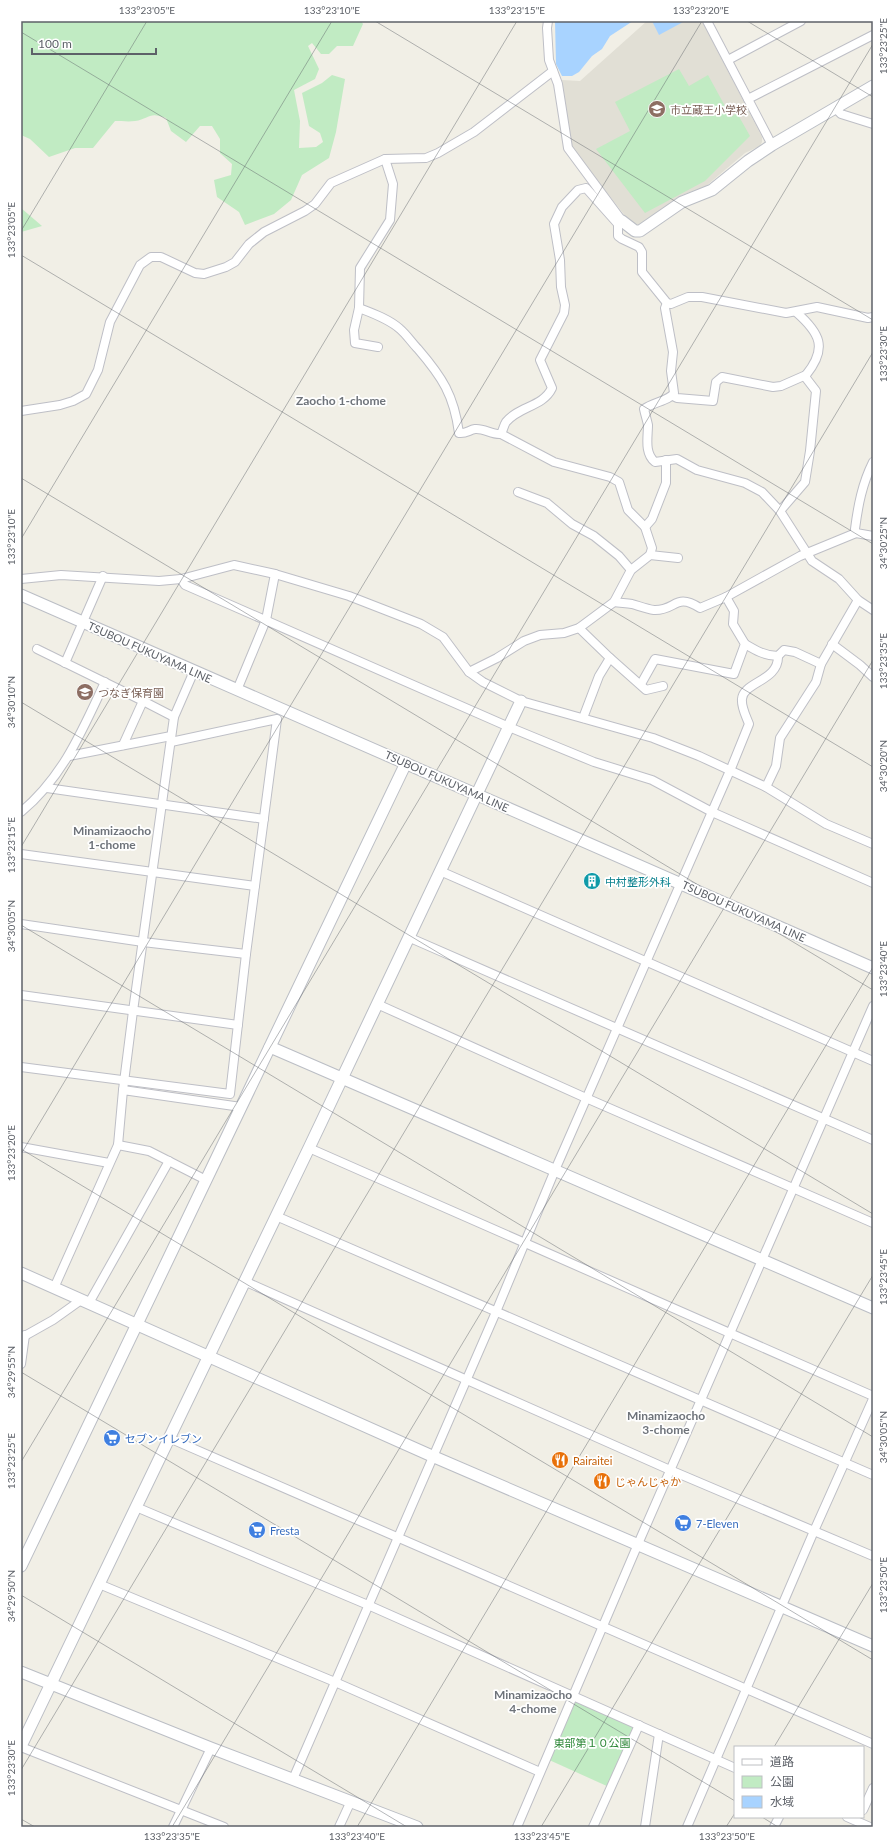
<svg xmlns="http://www.w3.org/2000/svg" width="894" height="1848" viewBox="0 0 894 1848" font-family="Lato,'Noto Sans JP',sans-serif">
<style>
.education{fill:#e1dfd5}
.green{fill:#c1ebc3}
.water{fill:#a8d3ff}
.lines{fill:none;stroke-linecap:round;stroke-linejoin:round}
.street-casing{stroke:#bebfc6;stroke-width:10}
.secondary-casing{stroke:#bbbec5;stroke-width:13}
.street{stroke:#fff;stroke-width:8}
.secondary{stroke:#fff;stroke-width:11}
.ticks{fill:none;stroke:#5d6168;stroke-width:1;stroke-opacity:0.45}
.labels{text-anchor:middle;dominant-baseline:central;stroke-width:3.5;stroke-linejoin:round;paint-order:stroke}
.education-label{font-size:11px;fill:#785e54;stroke:#fff;text-anchor:start}
.street-label{font-size:11px;fill:#5d6168;stroke:#fff}
.culture-label{font-size:11px;fill:#0d838f;stroke:#fff;text-anchor:start}
.shop-label{font-size:11px;fill:#366cbe;stroke:#fff;text-anchor:start}
.food-label{font-size:11px;fill:#c56008;stroke:#fff;text-anchor:start}
.park-label{font-size:11px;fill:#2d8737;stroke:#fff}
.neighbourhood-label{font-size:12px;font-weight:bold;fill:#6e737a;stroke:#fff}
.neatline{fill:none;stroke:#5d6168;stroke-width:1.5}
.ticks-label{font-size:10px;text-anchor:middle;fill:#5d6168}
</style>
<rect width="100%" height="100%" fill="#f1efe6"/>
<!-- education -->
<path class="education" d="M 647,21 L 702,21 L 762,137 L 762,142 L 760,146 L 745,153 L 706,186 L 682,195 L 639,225 L 631,223 L 626,217 L 572,148 L 562,80 L 580,81 Z"/>
<!-- green -->
<g class="green">
<path d="M 21,21 L 361,21 L 363,24 L 353,46 L 337,46 L 329,54 L 321,54 L 312,43 L 308,46 L 319,69 L 315,79 L 294,90 L 300,121 L 299,148 L 316,147 L 323,142 L 320,133 L 309,126 L 302,93 L 322,83 L 332,75 L 345,79 L 336,132 L 329,158 L 302,175 L 291,200 L 274,214 L 245,225 L 239,212 L 217,197 L 214,180 L 231,175 L 232,164 L 220,153 L 220,139 L 212,126 L 200,126 L 186,142 L 171,131 L 166,118 C 149,111 149,119 135,121 C 129,122 121,121 115,121 L 93,148 L 75,148 L 49,157 L 30,139 L 21,135 Z"/>
<path d="M 679,69 L 689,86 L 708,75 L 731,117 L 737,113 L 750,136 L 705,181 L 645,213 L 596,149 L 630,131 L 615,102 Z"/>
<path d="M 21,208 L 42,226 L 21,232 Z"/>
<path d="M 573,1698 L 637,1726 L 609,1787 L 547,1759 Z"/>
</g>
<!-- water -->
<g class="water">
<path d="M 555,21 L 633,21 L 610,36 L 602,49 L 592,56 L 579,72 L 572,76 L 562,76 L 556,64 Z"/>
<path d="M 652,21 L 685,21 L 659,35 Z"/>
</g>
<g class="lines">
<!-- street casing -->
<g class="street-casing">
<g id="street">
<path d="M 548,21 L 547,28 L 549,60 L 558,84 L 568,148 L 622,221 L 618,224 L 618,236 L 622,239 L 639,247 L 642,252 L 642,272 L 667,303 L 671,304 L 688,297 L 702,297 L 786,313 L 817,307 L 868,318 L 873,317"/>
<path d="M 707,21 L 772,145"/>
<path d="M 728,60 L 801,21"/>
<path d="M 748,99 L 873,35"/>
<path d="M 835,108 L 841,114 L 873,124"/>
<path d="M 667,303 L 665,308 L 673,352 L 671,371 L 674,393 C 669,401 653,402 644,409 C 645,414 647,420 648,425 C 648,437 644,453 655,462 L 677,459 L 697,470 L 745,483 L 762,492 L 780,511 L 812,561 L 839,579 L 858,600 L 873,610"/>
<path d="M 359,308 C 372,313 389,319 400,329 C 407,335 412,343 418,349 C 442,377 454,395 459,433 C 466,434 469,430 475,429 C 484,428 492,435 501,434 C 503,430 504,425 506,422 C 519,406 543,407 552,388 L 540,360 L 564,313 L 565,305 L 561,287 L 560,260 L 554,224 L 562,207 L 578,190 L 586,188 L 618,224"/>
<path d="M 378,347 L 355,343 L 354,330 L 359,308 L 360,268 L 390,220 L 393,184 L 385,159"/>
<path d="M 673,396 L 677,398 L 713,401 L 716,382 L 722,377 L 773,387 L 781,386 L 806,375"/>
<path d="M 21,411 L 60,405 L 73,401 L 86,394 L 98,370 L 110,322 L 140,265 L 151,257 L 161,257 L 195,273 L 204,274 L 226,267 L 235,262 L 249,244 L 264,232 L 305,211 L 315,204 L 331,183 L 385,159 L 426,158 L 438,153 L 474,132 L 553,71"/>
<path d="M 501,434 L 554,462 L 610,477 L 619,482 L 628,510 L 645,527 L 652,548 L 650,555"/>
<path d="M 873,462 C 862,484 858,506 855,529 L 856,533 L 873,536"/>
<path d="M 518,492 L 547,503 L 572,524 L 594,536 L 619,556 L 631,570"/>
<path d="M 780,511 L 805,482 L 810,451 L 816,391 L 806,378 L 806,375 C 828,348 820,333 796,312"/>
<path d="M 645,527 L 652,519 L 666,483 L 666,460"/>
<path d="M 21,579 L 61,575 L 159,581 L 181,579 L 234,565 L 275,574 L 349,596 L 421,624 L 443,637 L 469,672 L 483,682 L 521,701 L 653,738 L 699,756 L 766,787 L 826,824 L 873,844"/>
<path d="M 181,579 L 185,585 L 509,727 L 594,762 L 652,780 L 712,812 L 873,883"/>
<path d="M 614,602 C 620,603 626,603 632,604 C 639,606 647,609 654,610 C 676,611 675,592 700,608 L 726,597 L 800,556 L 856,533"/>
<path d="M 579,628 L 610,658 L 599,676 L 583,718"/>
<path d="M 745,644 C 755,650 765,656 778,656 L 784,650 L 795,652 L 821,664"/>
<path d="M 832,644 L 860,665 L 873,677"/>
<path d="M 37,649 L 143,701 L 174,717 L 194,671"/>
<path d="M 610,658 L 646,690 L 663,686"/>
<path d="M 65,663 L 103,576"/>
<path d="M 469,672 L 497,658 L 524,641 L 540,635 L 564,633 L 579,628 L 614,602 L 631,570 L 650,555 L 678,558"/>
<path d="M 641,684 L 655,659 L 734,674 L 745,644 L 733,624 L 734,611 L 726,597"/>
<path d="M 237,690 L 266,620 L 275,574"/>
<path d="M 123,745 L 143,701"/>
<path d="M 69,756 L 171,736"/>
<path d="M 766,787 L 776,766 L 780,738 L 816,682 L 821,664 L 858,600"/>
<path d="M 47,788 L 264,819"/>
<path d="M 21,812 C 63,777 82,731 105,682"/>
<path d="M 21,854 L 255,886"/>
<path d="M 440,871 L 873,1061"/>
<path d="M 21,924 L 143,942 L 246,954"/>
<path d="M 408,937 L 873,1140"/>
<path d="M 21,995 L 238,1025"/>
<path d="M 377,1004 L 586,1098 L 873,1223"/>
<path d="M 21,1067 L 230,1094 L 246,954 L 277,719 L 171,742"/>
<path d="M 123,1090 L 133,1011 L 174,717"/>
<path d="M 118,1145 L 149,1151 L 206,1180"/>
<path d="M 21,1147 L 109,1163"/>
<path d="M 309,1148 L 873,1396"/>
<path d="M 276,1216 L 873,1475"/>
<path d="M 244,1281 L 670,1470 L 873,1556"/>
<path d="M 54,1288 L 118,1145 L 123,1090 L 241,1107"/>
<path d="M 89,1303 L 169,1161"/>
<path d="M 21,1338 L 53,1320 L 81,1300"/>
<path d="M 21,1364 L 25,1335"/>
<path d="M 169,1438 L 873,1744"/>
<path d="M 136,1507 L 368,1605 L 735,1768"/>
<path d="M 99,1584 L 335,1682 L 540,1772"/>
<path d="M 21,1747 L 224,1827"/>
<path d="M 293,1779 L 496,1312 L 555,1170 L 732,766 L 749,724 C 746,716 741,707 742,699 C 743,682 779,681 778,656"/>
<path d="M 863,1810 L 873,1788"/>
<path d="M 847,1817 L 870,1827"/>
<path d="M 173,1827 L 211,1748"/>
<path d="M 339,1827 L 351,1801"/>
<path d="M 517,1827 L 638,1544 L 873,1006"/>
<path d="M 593,1827 L 639,1725"/>
<path d="M 645,1827 L 659,1734"/>
<path d="M 687,1827 L 814,1531 L 873,1399"/>
<path d="M 774,1827 L 779,1817"/>
</g>
</g>
<!-- secondary casing -->
<g class="secondary-casing">
<g id="secondary">
<path d="M 622,221 L 635,231 L 640,231 L 682,202 L 712,190 L 748,161 L 772,145 L 873,86"/>
<path d="M 21,595 L 873,968"/>
<path d="M 270,1047 L 873,1308"/>
<path d="M 21,1273 L 432,1456 L 873,1646"/>
<path d="M 21,1566 L 406,763"/>
<path d="M 21,1672 L 211,1748 L 417,1827"/>
<path d="M 21,1746 L 309,1148 L 521,701"/>
</g>
</g>
<!-- street -->
<use href="#street" class="street"/>
<!-- secondary -->
<use href="#secondary" class="secondary"/>
</g>
<!-- ticks -->
<path class="ticks" d="M 375,21 L 873,320M 747,21 L 873,97M 21,32 L 873,544M 21,231 L 147,21M 21,255 L 873,767M 21,478 L 873,990M 21,539 L 332,21M 21,702 L 873,1214M 21,847 L 517,21M 21,925 L 873,1437M 21,1149 L 873,1660M 21,1154 L 702,21M 21,1372 L 735,1801M 21,1462 L 873,44M 21,1595 L 407,1827M 774,1747 L 873,1583M 21,1770 L 873,352M 762,1817 L 778,1827M 21,1819 L 35,1827M 172,1827 L 873,660M 357,1827 L 873,967M 541,1827 L 873,1275M 726,1827 L 735,1813"/>
<!-- icons -->
<defs>
<g id="school-disc" transform="scale(0.9)"><circle r="9.5" fill="#8d6e63" stroke="#fff"/><path d="M0-5L7-2L0 1L-7-2ZM-4 1L0 2.5L4 1V4Q0 6-4 4Z" fill="#fff"/></g>
<g id="building-disc" transform="scale(0.9)"><circle r="9.5" fill="#0f9aa8" stroke="#fff"/><path d="M-4-6H4V6H1V3H-1V6H-4ZM-2.5-4.3h1.7v1.8h-1.7ZM.8-4.3h1.7v1.8H.8ZM-2.5-1h1.7V.8h-1.7ZM.8-1h1.7V.8H.8Z" fill="#fff"/></g>
<g id="supermarket-disc" transform="scale(0.9)"><circle r="9.5" fill="#3f7fe0" stroke="#fff"/><path d="M-6-5.5h2.5l.6 2H6L4.5 2H-2.5L-4.4-4H-6ZM-1.5 3.2a1.3 1.3 0 1 0 .1 0ZM3 3.2a1.3 1.3 0 1 0 .1 0Z" fill="#fff"/></g>
<g id="restaurant-disc" transform="scale(0.9)"><circle r="9.5" fill="#e8710a" stroke="#fff"/><path d="M-5-6h1v4h1v-4h1v4h1v-4h1v5L-1.5 .5V6h-2V.5L-5-1ZM5-6V6H3V1.5H1.5Q1.5-4 5-6Z" fill="#fff"/></g>
</defs>
<g fill-rule="evenodd">
<use href="#school-disc" x="657" y="109"/>
<use href="#school-disc" x="85" y="692"/>
<use href="#building-disc" x="592" y="881"/>
<use href="#supermarket-disc" x="112" y="1438"/>
<use href="#restaurant-disc" x="560" y="1460"/>
<use href="#restaurant-disc" x="602" y="1481"/>
<use href="#supermarket-disc" x="683" y="1523"/>
<use href="#supermarket-disc" x="257" y="1530"/>
</g>
<g class="labels">
<!-- education labels -->
<g class="education-label">
<text x="670" y="109">市立蔵王小学校</text>
<text x="98" y="692">つなぎ保育園</text>
</g>
<!-- street labels -->
<g class="street-label">
<text transform="translate(150 652) rotate(24)">TSUBOU FUKUYAMA LINE</text>
<text transform="translate(447 781) rotate(24)">TSUBOU FUKUYAMA LINE</text>
<text transform="translate(744 911) rotate(24)">TSUBOU FUKUYAMA LINE</text>
</g>
<!-- culture labels -->
<g class="culture-label">
<text x="605" y="881">中村整形外科</text>
</g>
<!-- shop labels -->
<g class="shop-label">
<text x="125" y="1438">セブンイレブン</text>
<text x="696" y="1523">7-Eleven</text>
<text x="270" y="1530">Fresta</text>
</g>
<!-- food labels -->
<g class="food-label">
<text x="573" y="1460">Rairaitei</text>
<text x="615" y="1481">じゃんじゃか</text>
</g>
<!-- park labels -->
<g class="park-label">
<text x="592" y="1742">東部第１０公園</text>
</g>
<!-- neighbourhood labels -->
<g class="neighbourhood-label">
<text x="341" y="400">Zaocho 1-chome</text>
<text x="112" y="830">Minamizaocho<tspan x="112" dy="14">1-chome</tspan></text>
<text x="666" y="1415">Minamizaocho<tspan x="666" dy="14">3-chome</tspan></text>
<text x="533" y="1694">Minamizaocho<tspan x="533" dy="14">4-chome</tspan></text>
</g>
</g>
<!-- border -->
<rect width="894" height="1848" fill="none" stroke="#ffffff" stroke-width="44"/>
<!-- legend -->
<rect x="734" y="1746" width="130" height="72" fill="#ffffff" stroke="#bec0c3"/>
<rect x="742" y="1759" width="20" height="6" fill="#ffffff" stroke="#bec0c3"/>
<text x="770" y="1766" font-size="12" fill="#5d6168">道路</text>
<rect x="742" y="1776" width="20" height="12" fill="#c1ebc3" stroke="#bec0c3"/>
<text x="770" y="1786" font-size="12" fill="#5d6168">公園</text>
<rect x="742" y="1796" width="20" height="12" fill="#a8d3ff" stroke="#bec0c3"/>
<text x="770" y="1806" font-size="12" fill="#5d6168">水域</text>
<!-- scale -->
<path d="M32 48v6h124v-6" fill="none" stroke="#5d6168" stroke-width="2"/>
<text x="38" y="48" font-size="12" fill="#5d6168" stroke="#ffffff" stroke-width="3" paint-order="stroke">100 m</text>
<rect x="22" y="22" width="850" height="1804" class="neatline"/>
<g class="ticks-label">
<text x="147" y="14">133°23'05"E</text>
<text x="332" y="14">133°23'10"E</text>
<text x="517" y="14">133°23'15"E</text>
<text x="701" y="14">133°23'20"E</text>
<text transform="translate(883 46) rotate(-90)" y="4">133°23'25"E</text>
<text transform="translate(11 230) rotate(-90)" y="4">133°23'05"E</text>
<text transform="translate(883 354) rotate(-90)" y="4">133°23'30"E</text>
<text transform="translate(11 537) rotate(-90)" y="4">133°23'10"E</text>
<text transform="translate(883 543) rotate(-90)" y="4">34°30'25"N</text>
<text transform="translate(883 661) rotate(-90)" y="4">133°23'35"E</text>
<text transform="translate(11 702) rotate(-90)" y="4">34°30'10"N</text>
<text transform="translate(883 766) rotate(-90)" y="4">34°30'20"N</text>
<text transform="translate(11 845) rotate(-90)" y="4">133°23'15"E</text>
<text transform="translate(11 926) rotate(-90)" y="4">34°30'05"N</text>
<text transform="translate(883 969) rotate(-90)" y="4">133°23'40"E</text>
<text transform="translate(11 1153) rotate(-90)" y="4">133°23'20"E</text>
<text transform="translate(883 1277) rotate(-90)" y="4">133°23'45"E</text>
<text transform="translate(11 1372) rotate(-90)" y="4">34°29'55"N</text>
<text transform="translate(883 1437) rotate(-90)" y="4">34°30'05"N</text>
<text transform="translate(11 1461) rotate(-90)" y="4">133°23'25"E</text>
<text transform="translate(883 1585) rotate(-90)" y="4">133°23'50"E</text>
<text transform="translate(11 1596) rotate(-90)" y="4">34°29'50"N</text>
<text transform="translate(11 1768) rotate(-90)" y="4">133°23'30"E</text>
<text x="172" y="1840">133°23'35"E</text>
<text x="357" y="1840">133°23'40"E</text>
<text x="542" y="1840">133°23'45"E</text>
<text x="727" y="1840">133°23'50"E</text>
</g>
</svg>
